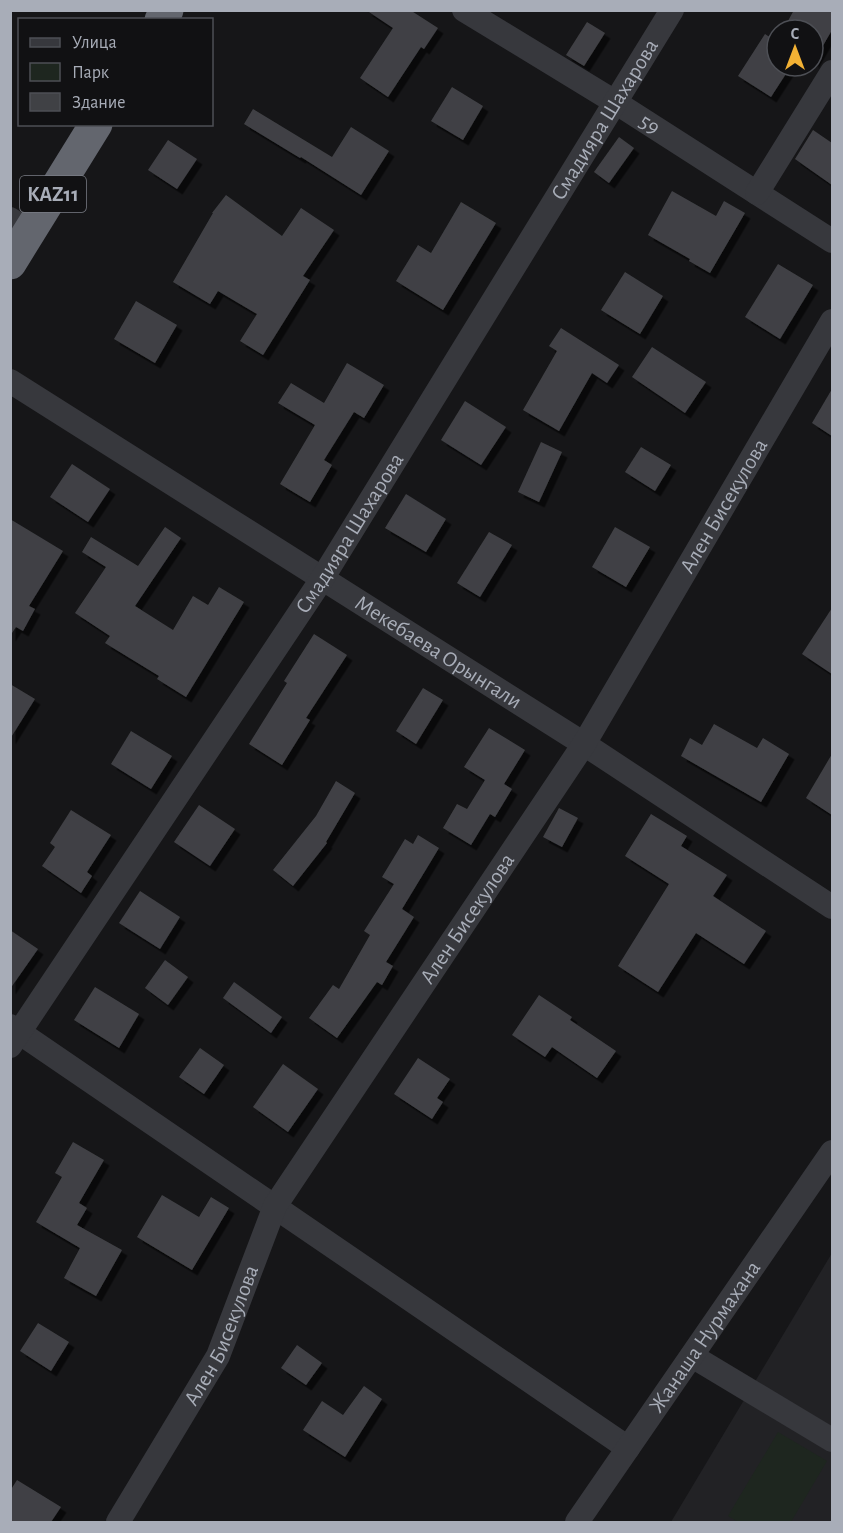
<svg xmlns="http://www.w3.org/2000/svg" width="843" height="1533" viewBox="0 0 843 1533" font-family="'Alegreya Sans',sans-serif">
<style>
.built{fill:#222225}
.green{fill:#1e261f}
.building{fill:#404145;filter:url(#shadow)}
.lines{fill:none;stroke-linecap:round;stroke-linejoin:round}
.minor{stroke:#37383d;stroke-width:24}
.highway{stroke:#63666e;stroke-width:33}
.labels{text-anchor:middle;dominant-baseline:central;stroke-width:4.5;stroke-linejoin:round;paint-order:stroke}
.shield{fill:#111113;stroke:#7b7e86;stroke-width:1.5}
.shield-label{font-size:21px;font-weight:bold;fill:#a8adb8}
.street-label{font-size:22px;fill:#a8adb8;stroke:#111113}
</style>
<defs>
<filter id="shadow"><feDropShadow dx="5.5" dy="5.5" stdDeviation="0" flood-color="#0009"/></filter>
</defs>
<rect width="100%" height="100%" fill="#161618"/>
<!-- built -->
<path class="built" d="M 832,1253 L 832,1522 L 671,1522 L 750,1390 Z"/>
<!-- green -->
<path class="green" d="M 778,1432 L 827,1461 L 791,1522 L 738,1522 L 728,1516 Z"/>
<!-- building -->
<g class="building">
<path d="M 366,10 L 410,10 L 438,28 L 424,49 L 421,47 L 388,97 L 360,78 L 393,28 Z"/>
<path d="M 794,10 L 832,10 L 832,30 L 813,63 L 813,30 L 783,30 Z"/>
<path d="M 587,22 L 605,33 L 584,66 L 566,55 Z"/>
<path d="M 765,34 L 777,42 L 777,66 L 791,66 L 771,97 L 738,76 Z"/>
<path d="M 452,87 L 483,106 L 463,140 L 431,121 Z"/>
<path d="M 253,109 L 332,157 L 351,127 L 389,151 L 361,195 L 301,157 L 300,158 L 244,124 Z"/>
<path d="M 813,130 L 832,143 L 832,185 L 795,159 Z"/>
<path d="M 619,137 L 634,148 L 609,183 L 594,172 Z"/>
<path d="M 168,140 L 197,159 L 177,189 L 148,170 Z"/>
<path d="M 672,191 L 716,216 L 724,201 L 745,213 L 710,273 L 689,261 L 690,259 L 648,235 Z"/>
<path d="M 226,195 L 282,236 L 301,208 L 334,230 L 303,276 L 310,280 L 263,355 L 240,341 L 257,314 L 218,291 L 210,304 L 173,282 L 213,213 L 212,213 Z"/>
<path d="M 461,202 L 496,223 L 443,310 L 396,281 L 418,245 L 431,253 Z"/>
<path d="M 778,264 L 813,285 L 780,339 L 745,317 Z"/>
<path d="M 625,272 L 663,296 L 640,334 L 601,310 Z"/>
<path d="M 136,301 L 177,325 L 155,363 L 114,339 Z"/>
<path d="M 561,328 L 619,365 L 607,383 L 592,373 L 559,431 L 523,410 L 557,351 L 549,346 Z"/>
<path d="M 652,347 L 706,382 L 685,413 L 632,377 Z"/>
<path d="M 347,363 L 384,385 L 364,418 L 354,412 L 324,460 L 332,465 L 310,502 L 280,484 L 315,425 L 278,403 L 291,383 L 324,403 Z"/>
<path d="M 832,389 L 832,436 L 812,423 Z"/>
<path d="M 465,401 L 506,427 L 481,465 L 441,440 Z"/>
<path d="M 541,442 L 562,452 L 539,502 L 518,492 Z"/>
<path d="M 641,447 L 671,465 L 655,491 L 625,472 Z"/>
<path d="M 72,464 L 110,489 L 88,522 L 50,497 Z"/>
<path d="M 406,494 L 446,519 L 426,552 L 385,528 Z"/>
<path d="M 10,519 L 63,551 L 29,606 L 35,609 L 23,631 L 16,627 L 10,636 Z"/>
<path d="M 165,527 L 181,538 L 135,606 L 173,630 L 193,596 L 208,605 L 219,587 L 244,602 L 186,697 L 157,679 L 159,676 L 105,643 L 110,636 L 75,613 L 106,567 L 82,552 L 91,537 L 138,566 Z"/>
<path d="M 615,527 L 650,547 L 626,587 L 592,567 Z"/>
<path d="M 489,532 L 512,545 L 480,597 L 457,583 Z"/>
<path d="M 832,608 L 832,674 L 802,654 Z"/>
<path d="M 314,634 L 347,655 L 306,718 L 310,720 L 282,765 L 249,744 L 287,683 L 284,681 Z"/>
<path d="M 10,684 L 35,699 L 10,739 Z"/>
<path d="M 423,688 L 443,700 L 416,744 L 396,731 Z"/>
<path d="M 714,724 L 757,748 L 763,738 L 789,754 L 761,802 L 681,756 L 690,738 L 702,745 Z"/>
<path d="M 489,728 L 525,750 L 504,784 L 512,789 L 495,817 L 490,814 L 471,845 L 443,828 L 457,804 L 467,809 L 485,780 L 464,767 Z"/>
<path d="M 131,731 L 172,756 L 151,789 L 111,764 Z"/>
<path d="M 832,754 L 832,815 L 806,798 Z"/>
<path d="M 336,781 L 355,793 L 326,842 L 327,843 L 293,886 L 273,870 L 316,816 Z"/>
<path d="M 199,805 L 235,829 L 210,866 L 174,842 Z"/>
<path d="M 559,808 L 578,818 L 562,847 L 543,837 Z"/>
<path d="M 71,810 L 111,835 L 87,872 L 92,876 L 81,893 L 42,866 L 55,847 L 50,843 Z"/>
<path d="M 651,814 L 687,836 L 681,846 L 727,875 L 713,896 L 766,931 L 744,964 L 696,933 L 658,992 L 618,966 L 669,884 L 625,856 Z"/>
<path d="M 418,835 L 439,848 L 402,909 L 414,917 L 386,962 L 393,966 L 382,985 L 377,982 L 337,1038 L 309,1018 L 333,985 L 339,989 L 370,935 L 364,931 L 394,884 L 382,877 L 405,839 L 413,844 Z"/>
<path d="M 140,891 L 180,917 L 160,949 L 119,923 Z"/>
<path d="M 10,930 L 38,949 L 10,989 Z"/>
<path d="M 165,960 L 188,977 L 168,1005 L 145,988 Z"/>
<path d="M 234,982 L 282,1017 L 271,1033 L 223,998 Z"/>
<path d="M 95,987 L 139,1014 L 119,1048 L 74,1020 Z"/>
<path d="M 539,995 L 572,1017 L 570,1020 L 616,1051 L 597,1078 L 552,1047 L 545,1057 L 512,1035 Z"/>
<path d="M 200,1048 L 224,1065 L 204,1094 L 179,1077 Z"/>
<path d="M 418,1058 L 450,1079 L 437,1098 L 443,1102 L 432,1119 L 394,1094 Z"/>
<path d="M 283,1064 L 318,1089 L 288,1132 L 253,1107 Z"/>
<path d="M 73,1142 L 104,1160 L 79,1203 L 87,1208 L 77,1225 L 122,1250 L 96,1296 L 64,1278 L 80,1248 L 36,1222 L 62,1177 L 55,1173 Z"/>
<path d="M 162,1195 L 199,1217 L 211,1197 L 229,1208 L 192,1270 L 137,1237 Z"/>
<path d="M 38,1323 L 69,1342 L 51,1371 L 20,1351 Z"/>
<path d="M 297,1345 L 322,1363 L 306,1385 L 281,1368 Z"/>
<path d="M 364,1386 L 382,1399 L 345,1457 L 303,1430 L 322,1401 L 343,1415 Z"/>
<path d="M 17,1480 L 61,1507 L 51,1522 L 10,1522 L 10,1491 Z"/>
</g>
<g class="lines">
<!-- minor -->
<g class="minor">
<path id="s1" d="M 464,10 L 615,102 L 832,241"/>
<path d="M 757,193 L 832,72"/>
<path d="M 10,219 L 30,232"/>
<path id="s2" d="M 10,381 L 584,744 L 832,907"/>
<path d="M 10,1026 L 628,1448"/>
<path id="s3" d="M 10,1046 L 322,579 L 672,10"/>
<path d="M 692,1356 L 832,1440"/>
<path id="s4" d="M 118,1522 L 218,1356 L 275,1206 L 584,744 L 832,321"/>
<path id="s5" d="M 577,1522 L 832,1152"/>
</g>
<!-- highway -->
<g class="highway">
<path d="M 161,20 L 167,10"/>
<path d="M 10,263 L 96,124"/>
</g>
</g>
<g class="labels">
<!-- shield labels -->
<rect class="shield" x="20" y="176" width="66" height="36" rx="4.5"/>
<g class="shield-label">
<text x="53" y="194">KAZ11</text>
</g>
<!-- street labels -->
<g class="street-label">
<text stroke="none"><textPath href="#s3" startOffset="1101">Смадияра Шахарова</textPath></text>
<text stroke="none"><textPath href="#s1" startOffset="218">59</textPath></text>
<text stroke="none"><textPath href="#s4" startOffset="1186">Ален Бисекулова</textPath></text>
<text stroke="none"><textPath href="#s3" startOffset="615">Смадияра Шахарова</textPath></text>
<text stroke="none"><textPath href="#s2" startOffset="507">Мекебаева Орынгали</textPath></text>
<text stroke="none"><textPath href="#s4" startOffset="700">Ален Бисекулова</textPath></text>
<text stroke="none"><textPath href="#s4" startOffset="214">Ален Бисекулова</textPath></text>
<text stroke="none"><textPath href="#s5" startOffset="225">Жанаша Нурмахана</textPath></text>
</g>
</g>
<!-- border -->
<rect width="843" height="1533" fill="none" stroke="#a8adb8" stroke-width="24"/>
<!-- legend -->
<rect x="18" y="18" width="195" height="108" fill="#111113" stroke="#4d4f55" stroke-width="1.5"/>
<rect x="30" y="38" width="30" height="9" fill="#37383d" stroke="#4d4f55" stroke-width="1.5"/>
<text x="72" y="48" font-size="18" fill="#a8adb8">Улица</text>
<rect x="30" y="63" width="30" height="18" fill="#1e261f" stroke="#4d4f55" stroke-width="1.5"/>
<text x="72" y="78" font-size="18" fill="#a8adb8">Парк</text>
<rect x="30" y="93" width="30" height="18" fill="#404145" stroke="#4d4f55" stroke-width="1.5"/>
<text x="72" y="108" font-size="18" fill="#a8adb8">Здание</text>
<!-- north arrow -->
<g transform="translate(795 48)"><circle r="28" fill="#111113" stroke="#4d4f55" stroke-width="1.5"/>
<path d="M0-4.5L10 22L0 15L-10 22Z" fill="#f2b134"/>
<text y="-9" font-size="16" font-weight="bold" text-anchor="middle" fill="#a8adb8">С</text>
</g>
</svg>
